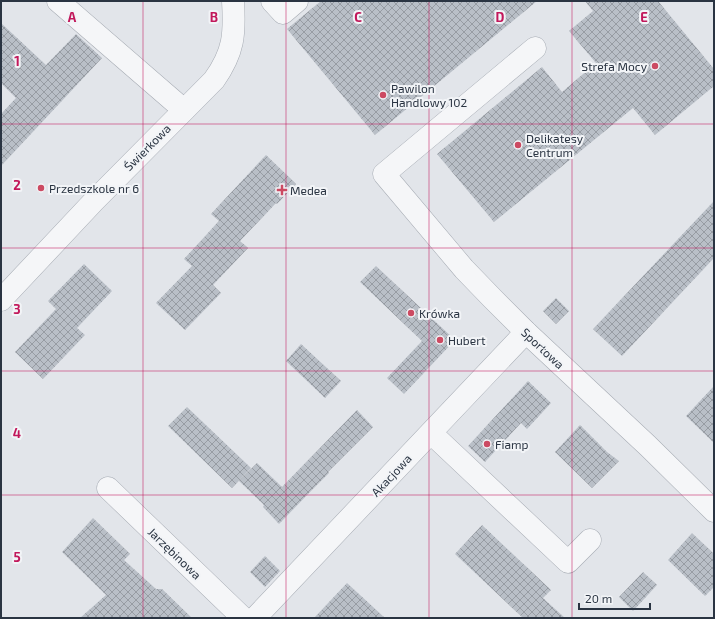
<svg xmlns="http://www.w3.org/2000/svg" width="715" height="619" viewBox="0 0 715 619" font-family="'Exo 2',sans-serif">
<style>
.building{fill:url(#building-cross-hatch)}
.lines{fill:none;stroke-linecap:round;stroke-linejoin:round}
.minor-casing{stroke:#a7acb4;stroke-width:23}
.minor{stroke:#f5f6f8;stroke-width:22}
.grid{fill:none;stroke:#c2185b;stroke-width:1;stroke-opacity:0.55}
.poi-dot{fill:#cc4a62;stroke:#f2f4f7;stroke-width:1.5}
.labels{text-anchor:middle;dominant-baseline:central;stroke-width:4;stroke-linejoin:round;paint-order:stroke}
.poi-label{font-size:12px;fill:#2a3442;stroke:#f2f4f7;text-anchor:start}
.street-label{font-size:12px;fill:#2a3442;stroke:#f2f4f7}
.grid-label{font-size:13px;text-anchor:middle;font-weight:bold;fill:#c2185b;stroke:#f2f4f7;stroke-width:4;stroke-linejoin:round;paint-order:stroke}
</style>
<defs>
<pattern id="building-cross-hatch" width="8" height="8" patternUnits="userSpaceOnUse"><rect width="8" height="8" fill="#b9bfc7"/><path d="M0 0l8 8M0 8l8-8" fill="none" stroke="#979ca3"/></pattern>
</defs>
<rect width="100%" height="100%" fill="#e2e5ea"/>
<!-- building -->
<g class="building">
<path d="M 321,1 L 537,1 L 375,135 L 287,29 Z"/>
<path d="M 585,1 L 658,1 L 714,69 L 714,86 L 655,135 L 633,108 L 494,222 L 437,154 L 542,67 L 562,92 L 596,63 L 569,31 L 593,11 Z"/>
<path d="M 1,23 L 46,65 L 76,34 L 102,58 L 1,166 L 1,114 L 16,98 L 1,83 Z"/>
<path d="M 266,155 L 296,184 L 277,204 L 276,203 L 240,241 L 248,248 L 213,285 L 221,293 L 185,330 L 156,303 L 192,266 L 184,259 L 219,221 L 211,214 Z"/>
<path d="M 714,201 L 714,258 L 622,356 L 593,329 Z"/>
<path d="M 84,264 L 112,291 L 77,328 L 85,335 L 43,379 L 15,352 L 56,309 L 48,301 Z"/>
<path d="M 376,266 L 455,340 L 404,394 L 387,378 L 422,341 L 360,282 Z"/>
<path d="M 556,298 L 569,311 L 556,324 L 543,311 Z"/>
<path d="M 301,344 L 341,381 L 325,398 L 286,361 Z"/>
<path d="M 528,381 L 551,403 L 527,429 L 521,423 L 485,462 L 468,446 Z"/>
<path d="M 714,386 L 714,443 L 686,416 Z"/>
<path d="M 187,407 L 251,468 L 232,488 L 168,426 Z"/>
<path d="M 357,410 L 373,427 L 328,472 L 329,473 L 312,490 L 279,524 L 263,507 L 264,505 L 239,481 L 257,463 L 282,487 Z"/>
<path d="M 580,425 L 607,452 L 619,461 L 592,488 L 555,452 Z"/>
<path d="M 93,518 L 130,554 L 124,560 L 156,589 L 162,589 L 192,618 L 80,618 L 106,595 L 62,552 Z"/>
<path d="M 482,525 L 551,590 L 543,598 L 565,618 L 523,618 L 455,554 Z"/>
<path d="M 692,533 L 714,554 L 714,587 L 705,596 L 668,560 Z"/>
<path d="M 265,556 L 280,571 L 265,587 L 250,572 Z"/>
<path d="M 643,572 L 657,585 L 633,611 L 619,597 Z"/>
<path d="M 347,583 L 385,618 L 314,618 Z"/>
</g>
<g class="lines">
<!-- minor casing -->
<g class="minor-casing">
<g id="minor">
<path d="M 58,1 L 184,110"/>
<path d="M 272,1 L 283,13 L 297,1"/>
<path d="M 535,48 L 384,174 L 464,269 L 492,298 L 526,332 L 648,446 L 714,511"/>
<path d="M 1,300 L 94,201 L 214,80 C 234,52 235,34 233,1"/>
<path d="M 431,433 L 568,562 L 590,540"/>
<path d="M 108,488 L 243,618"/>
<path d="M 255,618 L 526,332"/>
</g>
</g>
<!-- minor -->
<use href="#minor" class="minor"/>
</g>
<!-- grid -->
<path class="grid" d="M 143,1 L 143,618M 286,1 L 286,618M 429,1 L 429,618M 572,1 L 572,618M 1,124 L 714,124M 1,248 L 714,248M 1,371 L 714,371M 1,495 L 714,495"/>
<!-- markers -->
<g class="poi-dot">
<circle cx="655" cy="66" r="4"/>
<circle cx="383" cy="95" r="4"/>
<circle cx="518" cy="145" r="4"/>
<circle cx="41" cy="188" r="4"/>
<path d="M280 184h4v4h4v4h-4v4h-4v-4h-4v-4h4z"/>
<circle cx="411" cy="313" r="4"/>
<circle cx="440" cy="340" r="4"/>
<circle cx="487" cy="444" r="4"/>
</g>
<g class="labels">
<!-- poi labels -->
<g class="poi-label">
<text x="647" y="66" text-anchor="end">Strefa Mocy</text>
<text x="391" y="88">Pawilon<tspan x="391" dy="14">Handlowy 102</tspan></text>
<text x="526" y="138">Delikatesy<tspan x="526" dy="14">Centrum</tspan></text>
<text x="49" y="188">Przedszkole nr 6</text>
<text x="290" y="190">Medea</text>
<text x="419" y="313">Krówka</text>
<text x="448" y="340">Hubert</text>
<text x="495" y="444">Fiamp</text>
</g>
<!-- street labels -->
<g class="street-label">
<text transform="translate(147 147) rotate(-45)">Świerkowa</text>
<text transform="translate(543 348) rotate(43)">Sportowa</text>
<text transform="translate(391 475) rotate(-47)">Akacjowa</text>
<text transform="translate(175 553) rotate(44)">Jarzębinowa</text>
</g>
</g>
<g class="grid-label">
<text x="72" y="22">A</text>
<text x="214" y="22">B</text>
<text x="358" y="22">C</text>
<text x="500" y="22">D</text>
<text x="644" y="22">E</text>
<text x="17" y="66">1</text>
<text x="17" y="190">2</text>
<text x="17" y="314">3</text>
<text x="17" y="438">4</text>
<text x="17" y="562">5</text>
</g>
<!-- border -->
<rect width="715" height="619" fill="none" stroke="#2a3442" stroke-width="4"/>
<!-- scale -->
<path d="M579 603v6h71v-6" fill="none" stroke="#2a3442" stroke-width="2"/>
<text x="585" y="603" font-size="12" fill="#2a3442" stroke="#f2f4f7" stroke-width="3" paint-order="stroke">20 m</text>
</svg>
